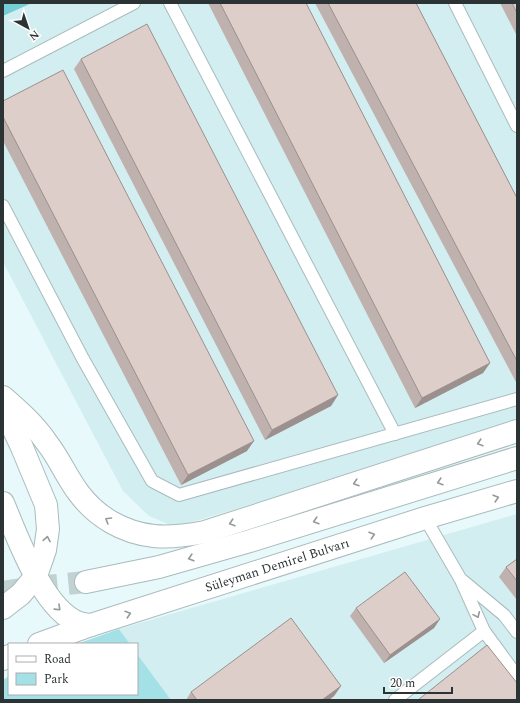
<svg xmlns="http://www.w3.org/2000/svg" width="520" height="703" viewBox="0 0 520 703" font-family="Spectral,serif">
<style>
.built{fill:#d2eef0}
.green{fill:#a4e1e7}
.forest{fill:#75cdd6}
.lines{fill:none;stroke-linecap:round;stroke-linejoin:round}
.secondary-tunnel{stroke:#c2d1d2;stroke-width:22;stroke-dasharray:22 11;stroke-linecap:butt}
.lane-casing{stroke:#aabbbd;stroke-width:14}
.secondary-casing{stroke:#aabbbd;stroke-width:24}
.primary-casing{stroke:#aabbbd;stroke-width:24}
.lane{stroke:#fff;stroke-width:12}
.secondary{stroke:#fff;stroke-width:22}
.primary{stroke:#fff;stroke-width:22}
.wall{fill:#bfb1ad}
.shaded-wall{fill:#9b908d}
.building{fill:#decec9;stroke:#9b908d}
.oneway{stroke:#96999a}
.labels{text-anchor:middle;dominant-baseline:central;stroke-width:4;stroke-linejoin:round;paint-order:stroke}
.street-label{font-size:13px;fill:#2c3334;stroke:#fff}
</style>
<rect width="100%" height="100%" fill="#e7f9fa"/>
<!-- built -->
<g class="built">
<path d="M 32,3 L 517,3 L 517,426 L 175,527 L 149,516 L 123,491 L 3,262 L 3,16 Z"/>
<path d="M 517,514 L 517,700 L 171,700 L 137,654 L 137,644 L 130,644 L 119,629 Z"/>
</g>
<!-- green -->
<g class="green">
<path d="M 119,629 L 130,644 L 77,644 Z"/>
<path d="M 137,654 L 171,700 L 3,700 L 3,680 L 9,676 L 9,694 L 137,694 Z"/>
</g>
<!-- forest -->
<path class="forest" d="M 3,3 L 32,3 L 3,16 Z"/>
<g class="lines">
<!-- secondary-tunnel -->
<path class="secondary-tunnel" d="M 3,592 L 36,587 L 86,582"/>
<!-- lane casing -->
<g class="lane-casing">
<g id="lane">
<path d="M 170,3 L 395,434"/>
<path d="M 455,3 L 517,126"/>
<path d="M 3,71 L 134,3"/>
<path d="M 3,206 L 83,359 L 152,481 L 179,495 L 517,399"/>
<path d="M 425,518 L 461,580 L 484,631 L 517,676"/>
<path d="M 463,581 L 504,615 L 517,632"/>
<path d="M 395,700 L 484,631"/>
</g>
</g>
<!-- secondary casing -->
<g class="secondary-casing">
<g id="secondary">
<path d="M 86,582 L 159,567 L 250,541 L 517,458"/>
<path id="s1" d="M 39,644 L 91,625 L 425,518 L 517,491"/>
<path d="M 3,659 L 9,656"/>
</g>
</g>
<!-- primary casing -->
<g class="primary-casing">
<g id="primary">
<path d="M 3,397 C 19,411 35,425 47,443 C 59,458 66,476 78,492 C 96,517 124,533 154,536 C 171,538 189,535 205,532 L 517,431"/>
<path d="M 3,407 L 21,445 L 46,505 L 48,529 L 45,550 L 36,576 L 21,594 L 3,608"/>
<path d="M 3,503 C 17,536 43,610 79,623 C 83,624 87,625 91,625"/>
</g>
</g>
<!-- lane -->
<use href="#lane" class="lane"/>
<!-- secondary -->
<use href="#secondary" class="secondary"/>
<!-- primary -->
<use href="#primary" class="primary"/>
</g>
<!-- wall -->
<g class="wall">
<path d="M 208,3 L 306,3 L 490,363 L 483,373 L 415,408 Z"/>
<path d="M 315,3 L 416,3 L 517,198 L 517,384 Z"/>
<path d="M 500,3 L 517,3 L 517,36 Z"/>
<path d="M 81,59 L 338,395 L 331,406 L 265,440 L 74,69 Z"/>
<path d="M 3,101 L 247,451 L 181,485 L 3,141 Z"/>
<path d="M 517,559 L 517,600 L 499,577 L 506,567 Z"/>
<path d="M 356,608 L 440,619 L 434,628 L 384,663 L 350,616 Z"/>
<path d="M 341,686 L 334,696 L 329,700 L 186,700 L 191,692 Z"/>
</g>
<!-- shaded-wall -->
<g class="shaded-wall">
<path d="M 490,363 L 483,373 L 415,408 L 422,398 Z"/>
<path d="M 338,395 L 331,406 L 265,440 L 272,430 Z"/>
<path d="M 254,441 L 247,451 L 181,485 L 188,475 Z"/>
<path d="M 440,619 L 434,628 L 384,663 L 390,655 Z"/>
<path d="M 341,686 L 334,696 L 329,700 L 322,700 Z"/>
</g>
<!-- building -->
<g class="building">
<path d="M 220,3 L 306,3 L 490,363 L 422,398 Z"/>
<path d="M 328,3 L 416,3 L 517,198 L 517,361 Z"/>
<path d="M 512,3 L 517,3 L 517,13 Z"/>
<path d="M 147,24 L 338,395 L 272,430 L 81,59 Z"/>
<path d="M 63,70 L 254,441 L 188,475 L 3,117 L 3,101 Z"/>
<path d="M 517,559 L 517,581 L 506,567 Z"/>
<path d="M 405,572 L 440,619 L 390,655 L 356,608 Z"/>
<path d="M 291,618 L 341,686 L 322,700 L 197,700 L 191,692 Z"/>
<path d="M 487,645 L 517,683 L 517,700 L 418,700 Z"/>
</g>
<!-- one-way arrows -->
<defs><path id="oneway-chevron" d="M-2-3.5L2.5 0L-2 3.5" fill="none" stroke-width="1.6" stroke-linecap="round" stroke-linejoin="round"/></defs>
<g class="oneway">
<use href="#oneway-chevron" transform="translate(480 443) rotate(162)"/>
<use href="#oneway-chevron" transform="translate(440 482) rotate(163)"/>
<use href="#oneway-chevron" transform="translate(356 483) rotate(162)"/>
<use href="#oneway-chevron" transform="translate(496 498) rotate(-16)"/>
<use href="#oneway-chevron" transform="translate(108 520) rotate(-149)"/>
<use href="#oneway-chevron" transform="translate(316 521) rotate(163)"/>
<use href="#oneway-chevron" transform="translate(232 523) rotate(162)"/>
<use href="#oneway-chevron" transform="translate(372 535) rotate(-18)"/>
<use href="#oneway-chevron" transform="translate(47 539) rotate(-80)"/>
<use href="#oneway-chevron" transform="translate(191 558) rotate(164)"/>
<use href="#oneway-chevron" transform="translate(58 608) rotate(44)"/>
<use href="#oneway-chevron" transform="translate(128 614) rotate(-18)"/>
<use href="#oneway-chevron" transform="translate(477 615) rotate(66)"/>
</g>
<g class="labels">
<!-- street labels -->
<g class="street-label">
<text stroke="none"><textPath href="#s1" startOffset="251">Süleyman Demirel Bulvarı</textPath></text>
</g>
</g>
<!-- border -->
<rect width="520" height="703" fill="none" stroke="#2c3334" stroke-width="8"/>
<!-- legend -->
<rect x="8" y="643" width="130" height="52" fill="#ffffff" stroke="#abadae"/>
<rect x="16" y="656" width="20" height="6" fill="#ffffff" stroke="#abadae"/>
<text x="44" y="663" font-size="12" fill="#2c3334">Road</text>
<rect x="16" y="673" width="20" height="12" fill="#a4e1e7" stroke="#abadae"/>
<text x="44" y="683" font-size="12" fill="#2c3334">Park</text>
<!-- north arrow -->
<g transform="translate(28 28) rotate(140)" stroke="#ffffff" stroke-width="3" paint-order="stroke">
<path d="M0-3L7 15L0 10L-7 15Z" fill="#2c3334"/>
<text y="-6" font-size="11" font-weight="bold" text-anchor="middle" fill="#2c3334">N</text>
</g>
<!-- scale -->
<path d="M384 687v6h68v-6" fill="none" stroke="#2c3334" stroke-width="2"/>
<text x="390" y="687" font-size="12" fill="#2c3334" stroke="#ffffff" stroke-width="3" paint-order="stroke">20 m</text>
</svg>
